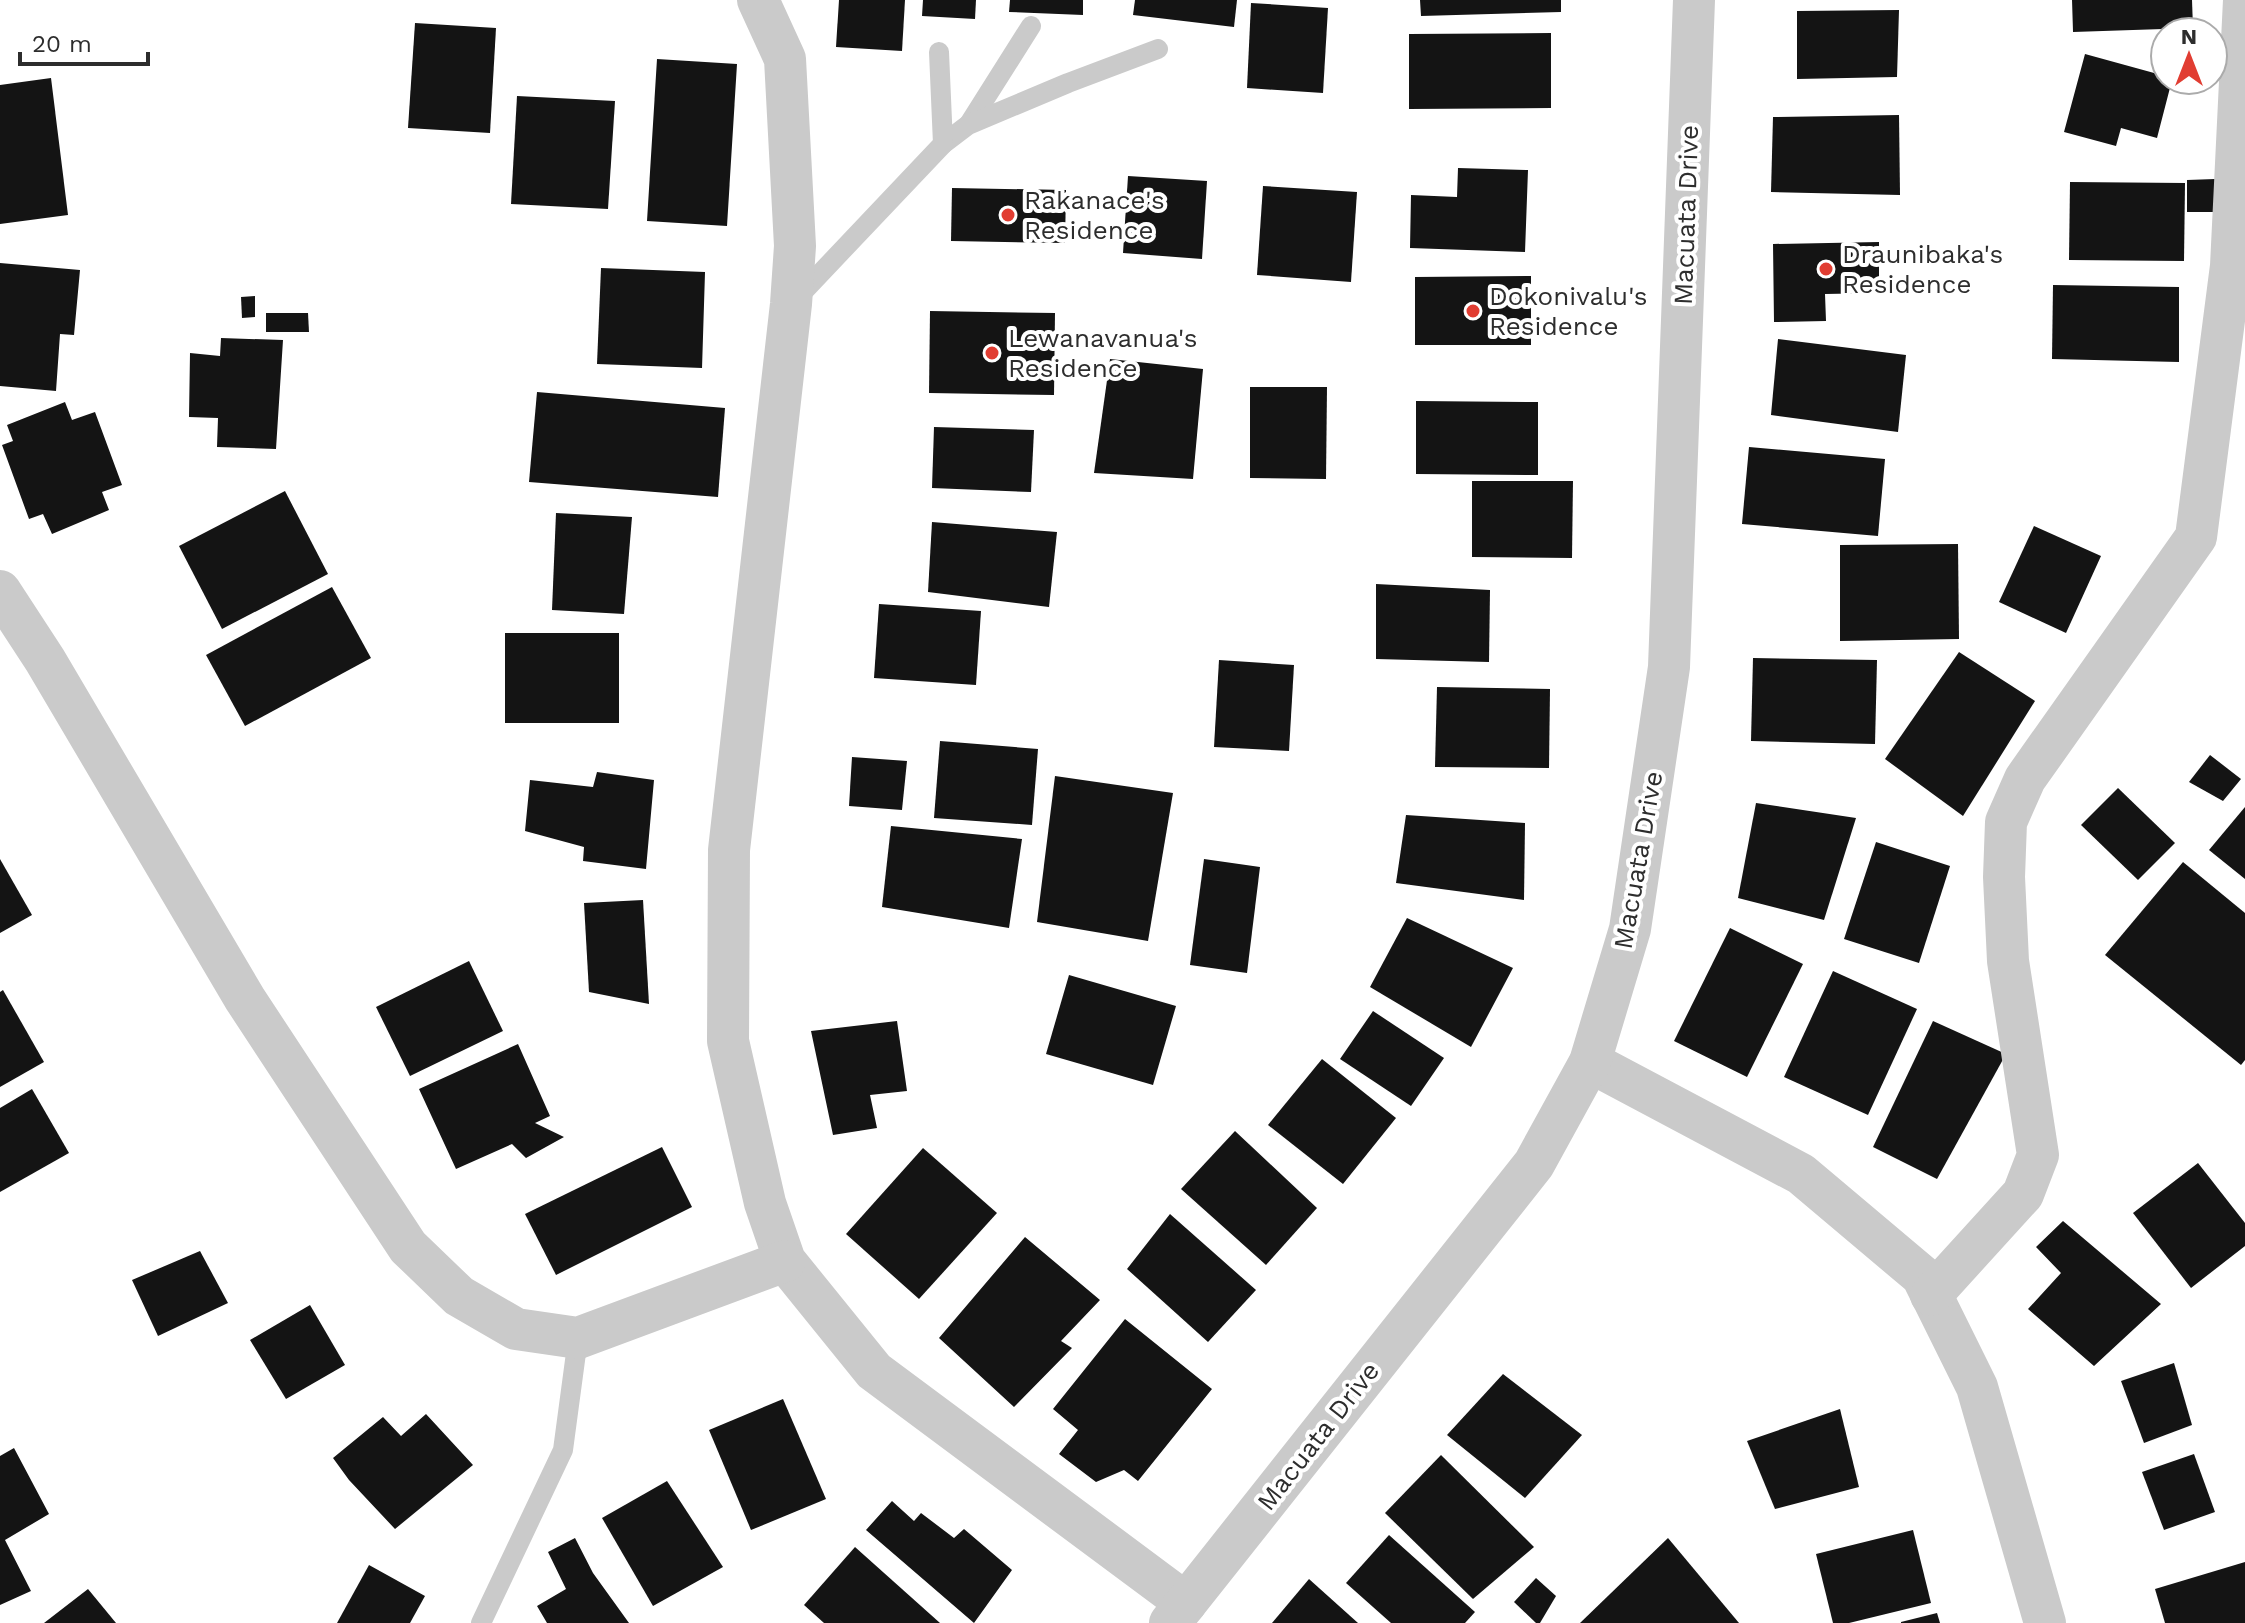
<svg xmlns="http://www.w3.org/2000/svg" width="2245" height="1623" viewBox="0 0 2245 1623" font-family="'Work Sans',sans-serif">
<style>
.building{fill:#141414}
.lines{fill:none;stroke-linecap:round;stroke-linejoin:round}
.lane{stroke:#cacaca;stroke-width:20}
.street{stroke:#cacaca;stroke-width:42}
.poi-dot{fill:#e13d32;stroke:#fff;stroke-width:3}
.labels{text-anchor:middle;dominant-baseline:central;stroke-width:8;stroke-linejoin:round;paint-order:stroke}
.poi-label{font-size:26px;fill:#2d2d2d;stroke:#fff;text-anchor:start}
.street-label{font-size:26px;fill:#2d2d2d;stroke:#fff}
</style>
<rect width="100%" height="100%" fill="#fff"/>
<!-- building -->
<g class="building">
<path d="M 839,0 L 905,0 L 902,51 L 836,47 Z"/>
<path d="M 923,0 L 976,0 L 975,19 L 922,16 Z"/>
<path d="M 1010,0 L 1083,0 L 1083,15 L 1009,12 Z"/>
<path d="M 1135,0 L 1237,0 L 1234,27 L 1133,15 Z"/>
<path d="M 1420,0 L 1561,0 L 1561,12 L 1421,16 Z"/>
<path d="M 2072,0 L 2192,0 L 2193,28 L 2073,32 Z"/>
<path d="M 1251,3 L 1328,8 L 1323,93 L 1247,88 Z"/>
<path d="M 1899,10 L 1897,77 L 1797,79 L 1797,11 Z"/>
<path d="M 415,23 L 496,28 L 490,133 L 408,128 Z"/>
<path d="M 1551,33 L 1551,108 L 1409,109 L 1409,34 Z"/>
<path d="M 2085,54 L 2165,76 L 2165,80 L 2172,80 L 2157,138 L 2121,128 L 2116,146 L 2064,132 Z"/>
<path d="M 657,59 L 737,64 L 727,226 L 647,221 Z"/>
<path d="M 51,78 L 68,215 L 0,224 L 0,85 Z"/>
<path d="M 517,96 L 615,101 L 608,209 L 511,204 Z"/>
<path d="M 1899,115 L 1900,195 L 1771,192 L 1773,117 Z"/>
<path d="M 1458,168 L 1528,170 L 1525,252 L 1410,248 L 1411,195 L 1457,197 Z"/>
<path d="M 1128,176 L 1207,181 L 1202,259 L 1123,253 Z"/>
<path d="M 2215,179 L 2215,212 L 2187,212 L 2187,180 Z"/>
<path d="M 2070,182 L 2185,183 L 2184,261 L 2069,260 Z"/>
<path d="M 1263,186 L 1357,192 L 1351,282 L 1257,275 Z"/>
<path d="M 952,188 L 1066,190 L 1065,243 L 951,241 Z"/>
<path d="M 1879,242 L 1879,293 L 1825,294 L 1826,321 L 1774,322 L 1773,244 Z"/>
<path d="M 0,263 L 80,270 L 74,335 L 60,334 L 56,391 L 0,386 Z"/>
<path d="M 601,268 L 705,272 L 702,368 L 597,364 Z"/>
<path d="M 1531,276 L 1531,345 L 1415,345 L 1415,277 Z"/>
<path d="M 2053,285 L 2179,287 L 2179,362 L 2052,359 Z"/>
<path d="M 255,296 L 255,317 L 242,318 L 241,297 Z"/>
<path d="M 930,311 L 1055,313 L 1054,395 L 929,393 Z"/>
<path d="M 266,313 L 308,313 L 309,332 L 266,332 Z"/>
<path d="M 221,338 L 283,340 L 276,449 L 217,447 L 218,418 L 189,417 L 190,353 L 220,356 Z"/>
<path d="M 1778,339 L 1906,355 L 1898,432 L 1771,415 Z"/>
<path d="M 1110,359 L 1203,369 L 1193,479 L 1094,473 Z"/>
<path d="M 1250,387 L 1327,387 L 1326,479 L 1250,478 Z"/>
<path d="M 537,392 L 725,408 L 718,497 L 529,482 Z"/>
<path d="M 1416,401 L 1538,402 L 1538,475 L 1416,474 Z"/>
<path d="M 65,402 L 72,420 L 95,412 L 122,485 L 102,492 L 109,510 L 52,534 L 43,514 L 29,519 L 2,445 L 13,441 L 7,425 Z"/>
<path d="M 934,427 L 1034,430 L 1031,492 L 932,488 Z"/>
<path d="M 1749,447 L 1885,459 L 1878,536 L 1742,524 Z"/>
<path d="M 1472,481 L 1573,481 L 1572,558 L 1472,557 Z"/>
<path d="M 285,491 L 328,574 L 222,629 L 179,546 Z"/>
<path d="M 556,513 L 632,517 L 624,614 L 552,610 Z"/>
<path d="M 932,522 L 1057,532 L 1049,607 L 928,592 Z"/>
<path d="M 2034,526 L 2101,556 L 2066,633 L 1999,602 Z"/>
<path d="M 1958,544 L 1959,639 L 1840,641 L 1840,545 Z"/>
<path d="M 1376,584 L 1490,590 L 1489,662 L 1376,659 Z"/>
<path d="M 332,587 L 371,658 L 245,726 L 206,655 Z"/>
<path d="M 879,604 L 981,611 L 976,685 L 874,678 Z"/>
<rect x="505" y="633" width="114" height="90"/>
<path d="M 1959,652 L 2035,701 L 1963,816 L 1885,759 Z"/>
<path d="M 1753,658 L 1877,660 L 1875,744 L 1751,741 Z"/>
<path d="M 1219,660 L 1294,665 L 1289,751 L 1214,747 Z"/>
<path d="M 1437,687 L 1550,689 L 1549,768 L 1435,767 Z"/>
<path d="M 940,741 L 1038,749 L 1032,825 L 934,818 Z"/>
<path d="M 2210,755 L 2241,779 L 2223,801 L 2189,782 Z"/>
<path d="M 852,757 L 907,761 L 902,810 L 849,806 Z"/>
<path d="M 597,772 L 654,780 L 646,869 L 583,861 L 584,847 L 525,831 L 530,780 L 593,787 Z"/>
<path d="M 1055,776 L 1173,793 L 1148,941 L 1037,922 Z"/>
<path d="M 2118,788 L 2175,843 L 2138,880 L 2081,825 Z"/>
<path d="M 1756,803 L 1856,818 L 1824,920 L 1738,898 Z"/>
<path d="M 2245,807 L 2245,879 L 2209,850 Z"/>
<path d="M 1406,815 L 1525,823 L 1524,900 L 1396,883 Z"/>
<path d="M 891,826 L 1022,839 L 1009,928 L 882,907 Z"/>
<path d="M 1876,842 L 1950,866 L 1919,963 L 1844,939 Z"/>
<path d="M 0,859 L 32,915 L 0,933 Z"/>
<path d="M 1204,859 L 1260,867 L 1247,973 L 1190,965 Z"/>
<path d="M 2183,862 L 2245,913 L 2245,1060 L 2241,1065 L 2105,955 Z"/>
<path d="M 643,900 L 649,1004 L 589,992 L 584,903 Z"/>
<path d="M 1407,918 L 1513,968 L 1471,1047 L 1370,987 Z"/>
<path d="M 1730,928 L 1803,964 L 1747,1077 L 1674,1041 Z"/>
<path d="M 469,961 L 503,1031 L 410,1076 L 376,1007 Z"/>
<path d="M 1833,971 L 1917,1009 L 1868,1115 L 1784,1077 Z"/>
<path d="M 1069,975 L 1176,1006 L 1153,1085 L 1046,1054 Z"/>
<path d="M 3,990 L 44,1062 L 0,1087 L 0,992 Z"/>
<path d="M 1373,1011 L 1444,1058 L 1411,1106 L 1340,1059 Z"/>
<path d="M 897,1021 L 907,1091 L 870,1095 L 877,1128 L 833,1135 L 811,1031 Z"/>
<path d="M 1933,1021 L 2006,1054 L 1937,1179 L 1873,1147 Z"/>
<path d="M 518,1044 L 550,1116 L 535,1123 L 564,1137 L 526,1158 L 512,1144 L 456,1169 L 419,1089 Z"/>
<path d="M 1322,1059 L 1396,1118 L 1343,1184 L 1268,1125 Z"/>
<path d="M 32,1089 L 69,1153 L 0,1192 L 0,1108 Z"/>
<path d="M 1235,1131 L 1317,1208 L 1266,1265 L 1181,1189 Z"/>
<path d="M 662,1147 L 692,1207 L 556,1275 L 525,1214 Z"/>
<path d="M 923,1148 L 997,1213 L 919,1299 L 846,1234 Z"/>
<path d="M 2198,1163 L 2245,1223 L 2245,1246 L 2191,1288 L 2133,1213 Z"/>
<path d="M 1170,1214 L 1256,1290 L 1208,1342 L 1127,1269 Z"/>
<path d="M 2063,1221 L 2161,1304 L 2094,1366 L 2028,1309 L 2061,1273 L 2036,1247 Z"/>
<path d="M 1025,1237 L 1100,1300 L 1061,1341 L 1072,1348 L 1014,1407 L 939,1338 Z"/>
<path d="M 200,1251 L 228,1303 L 158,1336 L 132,1280 Z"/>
<path d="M 310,1305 L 345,1365 L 286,1399 L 250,1340 Z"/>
<path d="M 1125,1319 L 1212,1389 L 1138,1481 L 1124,1470 L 1096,1482 L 1059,1454 L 1078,1430 L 1053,1409 Z"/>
<path d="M 2174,1363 L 2192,1425 L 2144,1443 L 2121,1381 Z"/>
<path d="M 1503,1374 L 1582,1435 L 1525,1498 L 1447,1435 Z"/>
<path d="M 783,1399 L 826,1499 L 751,1530 L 709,1430 Z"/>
<path d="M 1840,1409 L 1859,1487 L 1775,1509 L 1747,1441 Z"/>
<path d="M 426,1414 L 473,1465 L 395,1529 L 349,1480 L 333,1458 L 383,1417 L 401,1436 Z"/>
<path d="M 14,1448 L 49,1514 L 5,1540 L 31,1591 L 0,1605 L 0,1456 Z"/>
<path d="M 2194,1454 L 2215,1512 L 2164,1530 L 2142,1472 Z"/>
<path d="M 1441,1455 L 1534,1547 L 1473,1599 L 1385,1513 Z"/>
<path d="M 667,1481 L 723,1567 L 653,1606 L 602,1518 Z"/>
<path d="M 892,1501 L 914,1521 L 921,1513 L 954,1538 L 964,1529 L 1012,1570 L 974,1623 L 866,1530 Z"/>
<path d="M 1913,1530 L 1931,1603 L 1849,1623 L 1833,1623 L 1816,1554 Z"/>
<path d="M 1389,1535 L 1475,1612 L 1465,1623 L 1391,1623 L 1346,1583 Z"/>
<path d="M 575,1538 L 593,1573 L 629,1623 L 547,1623 L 537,1606 L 566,1589 L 548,1552 Z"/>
<path d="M 1668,1538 L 1739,1623 L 1580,1623 Z"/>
<path d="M 855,1547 L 940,1623 L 824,1623 L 804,1605 Z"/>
<path d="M 2245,1562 L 2245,1623 L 2165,1623 L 2155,1589 Z"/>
<path d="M 369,1565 L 425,1596 L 410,1623 L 337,1623 Z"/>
<path d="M 1536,1578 L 1556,1596 L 1540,1623 L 1536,1623 L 1514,1602 Z"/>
<path d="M 1309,1579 L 1358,1623 L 1272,1623 Z"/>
<path d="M 88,1589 L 116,1623 L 44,1623 Z"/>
<path d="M 1937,1613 L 1940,1623 L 1901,1623 L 1901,1622 Z"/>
</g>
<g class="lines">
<!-- lane -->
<g class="lane">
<path d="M 969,124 L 1031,26"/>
<path d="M 943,144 L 968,125 L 1068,83 L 1158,49"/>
<path d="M 797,298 L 943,144 L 939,52"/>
<path d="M 481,1623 L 563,1450 L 578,1338"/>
</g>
<!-- street -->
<g class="street">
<path d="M 758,0 L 785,59 L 795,246 L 791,304 L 729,850 L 728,1041 L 765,1203 L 785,1261 L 874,1371 L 1186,1603"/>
<path d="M 0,591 L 45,660 L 245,999 L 408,1247 L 459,1296 L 516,1329 L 578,1338 L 785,1261"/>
<path d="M 1590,1062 L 1801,1174 L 1922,1276 L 1977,1387 L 2045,1623"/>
<path d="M 1931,1295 L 2023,1194 L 2038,1155 L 2008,961 L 2004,877 L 2006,822 L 2025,779 L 2196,537 L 2231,266 L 2244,0"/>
<path d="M 1170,1623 L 1534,1164 L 1590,1062 L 1630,929 L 1669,667 L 1694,0"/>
</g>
</g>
<!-- markers -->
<g class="poi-dot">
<circle cx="1008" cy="215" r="8"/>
<circle cx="1826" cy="269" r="8"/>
<circle cx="1473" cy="311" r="8"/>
<circle cx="992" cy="353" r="8"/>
</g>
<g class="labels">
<!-- poi labels -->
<g class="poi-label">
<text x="1024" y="200">Rakanace's<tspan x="1024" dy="30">Residence</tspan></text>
<text x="1842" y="254">Draunibaka's<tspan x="1842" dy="30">Residence</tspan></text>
<text x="1489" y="296">Dokonivalu's<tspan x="1489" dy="30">Residence</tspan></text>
<text x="1008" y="338">Lewanavanua's<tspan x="1008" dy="30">Residence</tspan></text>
</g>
<!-- street labels -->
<g class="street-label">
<text transform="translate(1686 215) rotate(-88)">Macuata Drive</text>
<text transform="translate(1638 860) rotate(-80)">Macuata Drive</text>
<text transform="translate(1318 1436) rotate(-52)">Macuata Drive</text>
</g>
</g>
<!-- north arrow -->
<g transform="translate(2189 56)"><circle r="38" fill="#ffffff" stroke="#ababab" stroke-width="2"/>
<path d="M0-6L14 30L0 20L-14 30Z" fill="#e13d32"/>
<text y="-12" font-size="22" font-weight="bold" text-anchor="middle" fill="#2d2d2d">N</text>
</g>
<!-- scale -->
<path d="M20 52v12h128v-12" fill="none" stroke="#2d2d2d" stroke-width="4"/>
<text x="32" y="52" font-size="24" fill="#2d2d2d" stroke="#ffffff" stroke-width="6" paint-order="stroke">20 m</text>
</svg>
